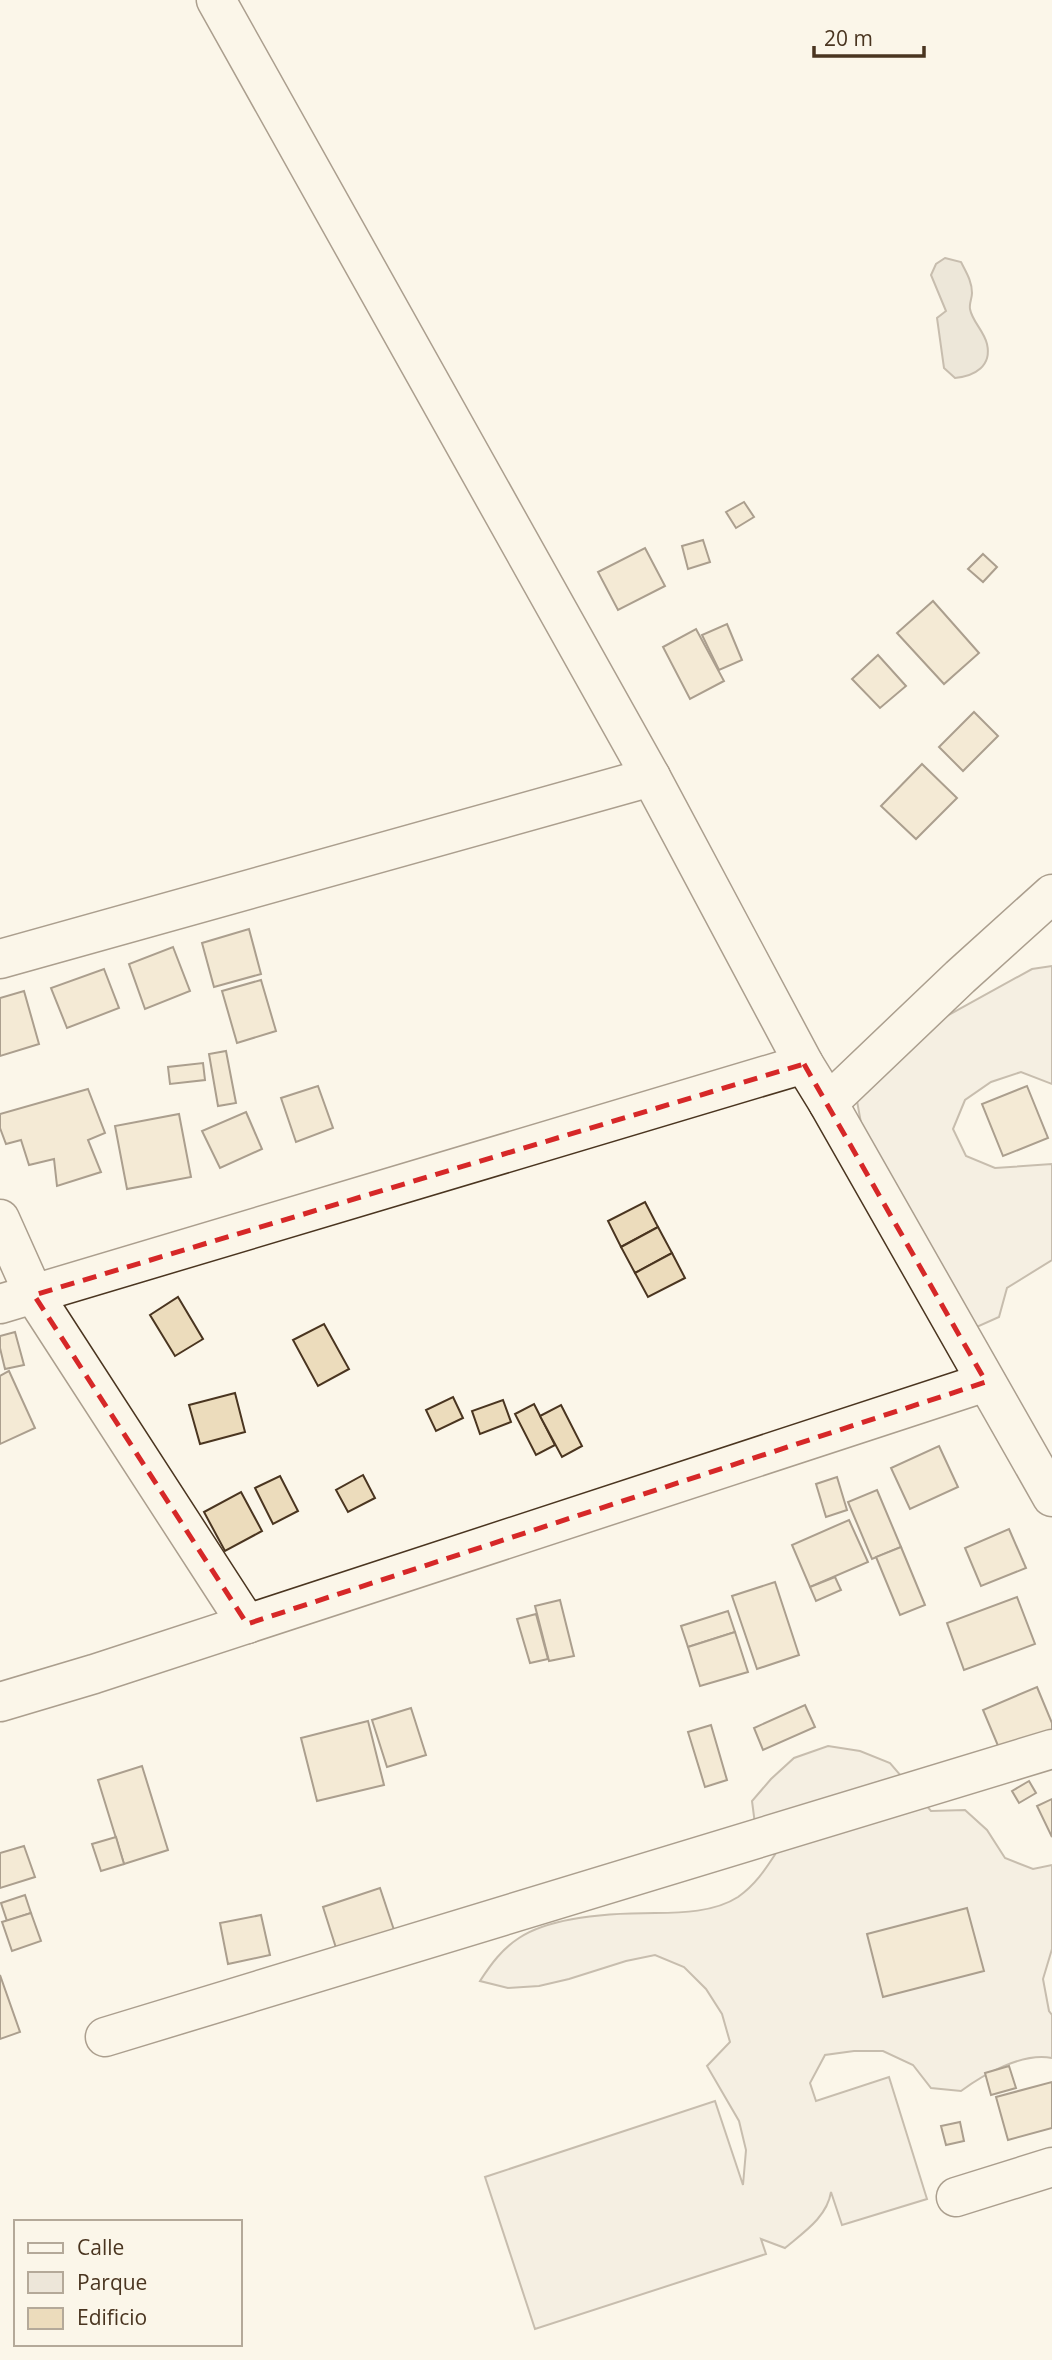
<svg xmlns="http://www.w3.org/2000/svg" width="1052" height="2360" viewBox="0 0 1052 2360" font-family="'Open Sans',sans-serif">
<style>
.green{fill:#ede6d9;stroke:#887966;stroke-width:2}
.water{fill:#dcd4c6;stroke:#887966;stroke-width:2}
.building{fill:#ecdcbc;stroke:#4a3520;stroke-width:2}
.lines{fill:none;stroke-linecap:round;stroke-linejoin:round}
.minor-casing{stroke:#4a3520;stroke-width:41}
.minor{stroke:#fbf6e9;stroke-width:38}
.marked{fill:none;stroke:#d62828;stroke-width:5;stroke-dasharray:14 9;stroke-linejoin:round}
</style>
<rect width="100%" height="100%" fill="#fbf6e9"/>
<!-- green -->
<g class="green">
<path d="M 1052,966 L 1052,1084 L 1021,1072 L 991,1082 L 965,1100 L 953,1129 L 966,1156 L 995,1168 L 1052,1164 L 1052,1260 L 1007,1288 L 999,1317 L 970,1330 L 863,1134 L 857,1101 L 925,1028 L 1032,969 Z"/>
<path d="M 828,1746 L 860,1751 L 890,1763 L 931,1811 L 965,1810 L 987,1830 L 1005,1858 L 1033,1869 L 1052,1865 L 1052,1949 L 1043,1979 L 1049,2011 L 1052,2015 L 1052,2058 C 1023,2052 984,2074 961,2091 L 931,2088 L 913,2065 L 883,2051 L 854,2051 L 825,2055 L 810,2083 L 816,2101 L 889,2077 L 927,2199 L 842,2225 L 831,2192 C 827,2217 804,2232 785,2248 L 761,2239 L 766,2254 L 535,2329 L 485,2177 L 715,2101 L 743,2185 L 746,2150 L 739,2121 L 707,2066 L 730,2042 L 722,2014 L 706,1989 L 684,1967 L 655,1955 L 626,1961 L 569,1979 L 539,1986 L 508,1988 L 480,1981 C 491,1964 502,1949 519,1938 C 552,1916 616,1913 655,1913 C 681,1913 715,1912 738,1897 C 755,1885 765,1870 776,1853 L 756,1832 L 752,1801 L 771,1779 L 794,1758 Z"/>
</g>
<!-- water -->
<path class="water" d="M 945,258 L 961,262 C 966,272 972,281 972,293 C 972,298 969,304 970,309 C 972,321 984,331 987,344 C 992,366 975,376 955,378 L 944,368 L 937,318 L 946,311 L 931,275 L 936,264 Z"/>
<!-- building -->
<g class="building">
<path d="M 744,502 L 754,517 L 736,528 L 726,512 Z"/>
<path d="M 703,540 L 710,562 L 688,569 L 682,546 Z"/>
<path d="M 645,548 L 665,586 L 618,610 L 598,572 Z"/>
<path d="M 983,554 L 997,567 L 983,582 L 968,569 Z"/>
<path d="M 933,601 L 979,653 L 944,684 L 897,633 Z"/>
<path d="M 727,624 L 742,660 L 719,670 L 702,635 Z"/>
<path d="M 696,629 L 724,681 L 690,699 L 663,647 Z"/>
<path d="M 878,655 L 906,686 L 880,708 L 852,679 Z"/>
<path d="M 974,712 L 998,736 L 963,771 L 939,747 Z"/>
<path d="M 922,764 L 957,798 L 916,839 L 881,806 Z"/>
<path d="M 249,929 L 261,974 L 214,987 L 202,943 Z"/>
<path d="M 173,947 L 190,991 L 145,1009 L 129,964 Z"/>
<path d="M 104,969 L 119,1008 L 67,1028 L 51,988 Z"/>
<path d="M 261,980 L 276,1031 L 237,1043 L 222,991 Z"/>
<path d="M 24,991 L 39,1044 L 0,1056 L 0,998 Z"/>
<path d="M 226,1051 L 236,1103 L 218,1106 L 209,1054 Z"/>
<path d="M 203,1063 L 205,1080 L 170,1084 L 168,1067 Z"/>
<path d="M 318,1086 L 333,1128 L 296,1142 L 281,1098 Z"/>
<path d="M 1027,1086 L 1048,1138 L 1003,1156 L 982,1104 Z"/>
<path d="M 88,1089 L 105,1133 L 88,1140 L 101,1172 L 57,1186 L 54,1159 L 29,1165 L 21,1140 L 6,1144 L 0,1128 L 0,1114 Z"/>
<path d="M 246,1112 L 262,1149 L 220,1168 L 202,1131 Z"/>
<path d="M 179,1114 L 191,1177 L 127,1189 L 115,1126 Z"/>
<path d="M 645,1202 L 658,1227 L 621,1247 L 608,1221 Z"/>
<path d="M 658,1227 L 672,1253 L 635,1273 L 621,1247 Z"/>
<path d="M 672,1253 L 685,1278 L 648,1297 L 635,1273 Z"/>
<path d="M 178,1297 L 203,1339 L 175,1356 L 150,1315 Z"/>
<path d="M 324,1324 L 349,1369 L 318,1386 L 293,1340 Z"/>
<path d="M 15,1332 L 24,1365 L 5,1369 L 0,1348 L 0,1336 Z"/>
<path d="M 9,1371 L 35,1428 L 0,1444 L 0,1376 Z"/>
<path d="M 235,1393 L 245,1432 L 200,1444 L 189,1405 Z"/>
<path d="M 453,1397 L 463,1418 L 436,1431 L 426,1410 Z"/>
<path d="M 503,1400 L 511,1422 L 480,1434 L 472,1411 Z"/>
<path d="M 534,1404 L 555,1445 L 536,1455 L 515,1414 Z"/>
<path d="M 561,1405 L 582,1446 L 562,1457 L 540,1416 Z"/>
<path d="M 939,1446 L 958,1487 L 910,1509 L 891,1468 Z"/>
<path d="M 363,1475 L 375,1498 L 348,1512 L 336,1490 Z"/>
<path d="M 280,1476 L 298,1511 L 273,1524 L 255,1488 Z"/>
<path d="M 837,1477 L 847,1510 L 826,1517 L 816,1484 Z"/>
<path d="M 877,1490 L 901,1547 L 872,1559 L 848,1502 Z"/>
<path d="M 241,1492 L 262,1531 L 225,1551 L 204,1512 Z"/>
<path d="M 849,1520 L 868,1562 L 810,1587 L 792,1545 Z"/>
<path d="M 1009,1529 L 1026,1568 L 981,1586 L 965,1548 Z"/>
<path d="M 901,1547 L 925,1605 L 900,1615 L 876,1557 Z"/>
<path d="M 835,1577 L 841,1590 L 816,1601 L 810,1587 Z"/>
<path d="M 775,1582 L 799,1655 L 757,1669 L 732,1596 Z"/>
<path d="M 1017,1597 L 1035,1644 L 964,1670 L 947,1623 Z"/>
<path d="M 560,1600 L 574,1656 L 549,1661 L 535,1606 Z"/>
<path d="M 728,1611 L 735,1632 L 688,1647 L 681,1626 Z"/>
<path d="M 536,1614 L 548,1659 L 530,1663 L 517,1619 Z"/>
<path d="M 735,1632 L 748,1672 L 700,1686 L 688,1647 Z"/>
<path d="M 1037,1687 L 1052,1723 L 1052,1739 L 1004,1760 L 983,1710 Z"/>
<path d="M 805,1705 L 815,1727 L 763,1750 L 754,1728 Z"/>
<path d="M 411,1708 L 426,1755 L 387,1767 L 372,1720 Z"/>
<path d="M 368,1721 L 384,1785 L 317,1801 L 301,1738 Z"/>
<path d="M 711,1725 L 727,1780 L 705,1787 L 688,1732 Z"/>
<path d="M 142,1766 L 168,1850 L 124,1864 L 98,1780 Z"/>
<path d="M 1029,1781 L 1036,1793 L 1019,1803 L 1012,1791 Z"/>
<path d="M 1052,1799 L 1052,1837 L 1037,1806 Z"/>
<path d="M 116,1837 L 124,1864 L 101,1871 L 92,1844 Z"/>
<path d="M 24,1846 L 35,1877 L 0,1888 L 0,1853 Z"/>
<path d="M 380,1888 L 395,1933 L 337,1951 L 323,1907 Z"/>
<path d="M 25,1895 L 31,1913 L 7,1921 L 1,1903 Z"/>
<path d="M 967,1908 L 984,1971 L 883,1997 L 867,1934 Z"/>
<path d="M 31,1913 L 41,1941 L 12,1951 L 2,1922 Z"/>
<path d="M 261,1915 L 270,1955 L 228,1964 L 220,1923 Z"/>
<path d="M 0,1975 L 20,2032 L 0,2039 Z"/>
<path d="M 1009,2066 L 1016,2088 L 991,2095 L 985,2073 Z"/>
<path d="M 1052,2082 L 1052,2128 L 1008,2140 L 996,2097 Z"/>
<path d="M 960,2122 L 964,2141 L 946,2145 L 941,2126 Z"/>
</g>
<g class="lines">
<!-- minor casing -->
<g class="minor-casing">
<g id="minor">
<path d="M 216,0 L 651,777 L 804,1064 L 828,1103 L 1052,1497"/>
<path d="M 0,959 L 651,777"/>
<path d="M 828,1103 L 960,977 L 1052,894"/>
<path d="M 0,1219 L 34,1295 L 247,1624"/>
<path d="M 0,1304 L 804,1064"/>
<path d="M 0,1702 L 94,1674 L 986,1382"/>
<path d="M 105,2037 L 1052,1749"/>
<path d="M 956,2197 L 1052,2167"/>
</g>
</g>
<!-- minor -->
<use href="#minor" class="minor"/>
</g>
<!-- marked area -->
<path d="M0 0H1052V2360H0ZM 804,1064 L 986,1382 L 247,1624 L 34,1295 Z" fill="#fbf6e9" fill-opacity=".55" fill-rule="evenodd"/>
<path class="marked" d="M 804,1064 L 986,1382 L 247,1624 L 34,1295 Z"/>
<!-- legend -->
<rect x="14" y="2220" width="228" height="126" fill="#fbf6e9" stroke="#b4a999" stroke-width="2"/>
<rect x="28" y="2243" width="35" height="10" fill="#fbf6e9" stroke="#b4a999" stroke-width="2"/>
<text x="77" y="2255" font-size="21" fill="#4a3520">Calle</text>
<rect x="28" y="2272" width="35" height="21" fill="#ede6d9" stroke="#b4a999" stroke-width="2"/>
<text x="77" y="2290" font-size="21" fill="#4a3520">Parque</text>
<rect x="28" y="2308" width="35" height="21" fill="#ecdcbc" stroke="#b4a999" stroke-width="2"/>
<text x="77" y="2325" font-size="21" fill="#4a3520">Edificio</text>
<!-- scale -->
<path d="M814 46v10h110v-10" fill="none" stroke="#4a3520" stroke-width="3.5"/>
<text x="824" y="46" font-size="21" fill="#4a3520" stroke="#fbf6e9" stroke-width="5" paint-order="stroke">20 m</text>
</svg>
